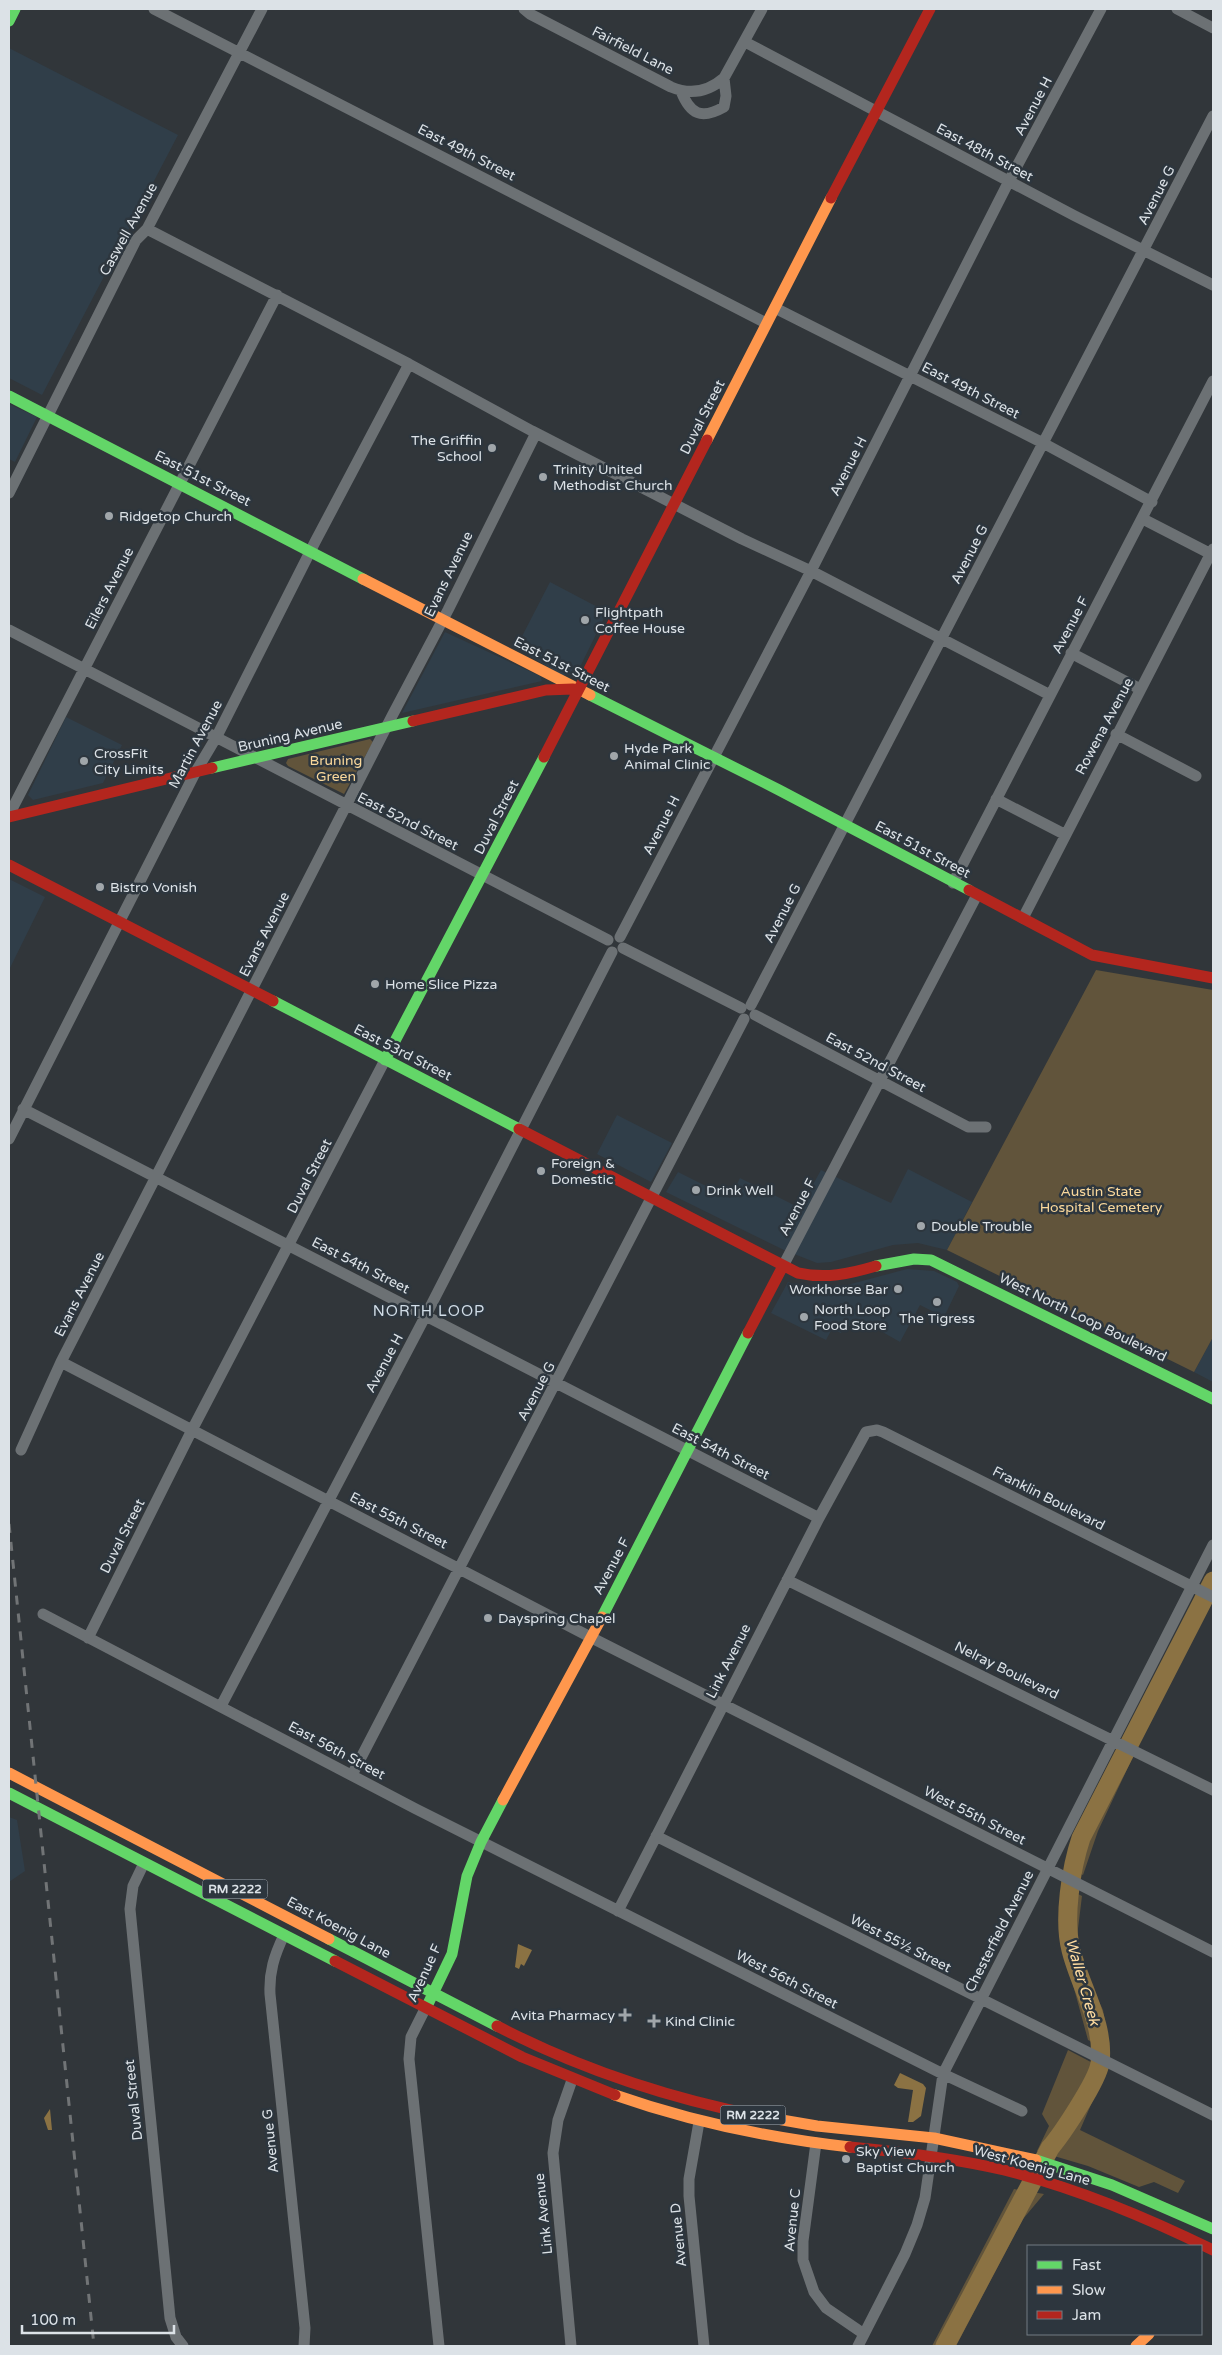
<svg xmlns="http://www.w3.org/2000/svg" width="1222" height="2355" viewBox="0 0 1222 2355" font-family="'Varela Round',sans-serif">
<rect width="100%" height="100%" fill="#31363a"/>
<path fill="#303e49" d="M 9,48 L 178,135 L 42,395 L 9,378 Z
M 9,404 L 37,417 L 15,462 L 9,459 Z
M 550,582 L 607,612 L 578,671 L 569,675 L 562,675 L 516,648 Z
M 445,632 L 540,676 L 542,681 L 402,713 Z
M 66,717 L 122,745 L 103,783 L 33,800 L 28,795 Z
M 9,879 L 45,897 L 9,970 Z
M 617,1115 L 672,1143 L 651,1182 L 597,1154 Z
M 908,1169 L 972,1202 L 947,1250 L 918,1243 L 893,1245 L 831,1262 L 817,1263 L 784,1250 L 666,1192 L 678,1172 L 730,1198 L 740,1178 L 800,1208 L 821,1170 L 891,1203 Z
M 907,1269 L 934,1271 L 957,1282 L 959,1286 L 944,1317 L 920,1305 L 900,1342 L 872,1326 L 845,1326 L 841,1333 L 832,1329 L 826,1340 L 771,1313 L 788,1282 L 810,1289 L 832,1289 Z
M 1213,1337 L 1213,1382 L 1194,1372 Z
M 9,1817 L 17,1820 L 25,1871 L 9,1882 Z"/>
<path fill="#61543b" d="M 370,739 L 373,742 L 344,794 L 288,766 L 286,763 L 288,759 Z
M 1096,970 L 1213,990 L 1213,1337 L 1194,1372 L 947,1250 Z
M 1117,1753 L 1131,1761 L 1098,1831 L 1083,1875 L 1067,1867 L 1068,1850 Z
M 1066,1888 L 1082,1896 L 1077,1937 L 1080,1963 L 1103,2010 L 1110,2050 L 1088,2040 L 1060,1937 Z
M 1068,2050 L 1106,2070 L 1080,2130 L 1185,2181 L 1178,2193 L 1154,2182 L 1139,2187 L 1088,2166 L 1037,2151 L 1049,2126 L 1042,2114 Z
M 1014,2189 L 1044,2194 L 1023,2219 L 956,2346 L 932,2346 Z"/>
<path fill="#8b7243" d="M 518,1944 L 532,1950 L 524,1966 L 521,1964 L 519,1969 L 515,1967 Z
M 900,2073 L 923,2084 L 926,2088 L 921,2116 L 913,2122 L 908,2122 L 913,2090 L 898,2088 L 894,2085 Z
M 50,2109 L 52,2130 L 48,2130 L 44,2118 Z"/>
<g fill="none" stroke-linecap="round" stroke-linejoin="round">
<path stroke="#8b7243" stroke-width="19" d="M 945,2346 L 1050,2148 C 1062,2134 1098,2080 1100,2063 C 1105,2024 1080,1987 1071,1950 C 1063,1919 1071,1868 1081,1838 L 1213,1581"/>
<path stroke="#6c7174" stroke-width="11" d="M 154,9 L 766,323
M 524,9 L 530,14 L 671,87 C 690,95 708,92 724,78 L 762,9
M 1177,9 L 1213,28
M 745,42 L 1075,216 L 1213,285
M 681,91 C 690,114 701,120 724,107 L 726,96 L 724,78
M 147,229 L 409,364 L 532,431 L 742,539 L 811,571 L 1050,695
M 775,308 L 1043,443 L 1152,502
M 9,493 L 136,240 L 147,229 L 262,9
M 1143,519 L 1211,554
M 9,630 L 608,940
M 1071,653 L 1140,689
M 1116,734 L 1196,776
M 996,799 L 1064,834
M 9,815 L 277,295
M 953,883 L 1213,381
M 1023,918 L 1213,549
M 620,937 L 811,571 L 1009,181 L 1101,9
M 623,948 L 741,1008
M 751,1005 L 1213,116
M 755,1015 L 968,1127 L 986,1127
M 23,1109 L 819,1518
M 9,1139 L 195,773 L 217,736 L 315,542 L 409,364
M 783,1266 L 977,895
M 61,1362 L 598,1641 L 1213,1952
M 21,1450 L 61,1362 L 392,716 L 448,610 L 536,433
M 787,1580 L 1213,1790
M 43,1614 L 416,1809 L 943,2074 L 1022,2111
M 88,1638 L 192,1430 L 385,1060
M 221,1706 L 426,1315 L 612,952
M 352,1775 L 744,1019
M 656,1836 L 1213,2115
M 144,1863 L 133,1886 L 130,1909 L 170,2318 L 176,2337 L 183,2346
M 618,1911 L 819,1518 L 866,1432 L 877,1430 L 883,1432 L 1213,1597
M 284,1935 C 274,1956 269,1972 270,1994 L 305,2328 L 304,2346
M 425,2009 L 411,2037 L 409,2059 L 439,2346
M 699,2122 L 689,2179 L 689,2196 L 704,2346
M 816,2143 L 803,2241 L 803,2260 L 814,2292 L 826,2308 L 864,2334
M 571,2346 L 553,2153 L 558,2120 L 572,2080
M 858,2346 L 905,2254 L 917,2225 L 925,2198 L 943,2074 L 1213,1545"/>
<path stroke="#63d668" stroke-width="11" d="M 9,21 L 15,9
M 9,396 L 363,579
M 590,695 L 779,790 L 969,890
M 212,768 L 413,721
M 273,1001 L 519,1129
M 385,1060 L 544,757
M 876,1266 L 914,1259 L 931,1260 L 1213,1399
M 602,1617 L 748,1333
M 9,1793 L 335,1961
M 329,1939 L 497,2026
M 428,2004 L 452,1954 L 467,1876 L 481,1842 L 503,1800
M 1036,2160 L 1112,2185 L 1213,2229"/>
<path stroke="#ff974d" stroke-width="11" d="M 707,440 L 831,198
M 363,579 L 590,695
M 9,1773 L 329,1939
M 503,1800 L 602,1617
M 615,2095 C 692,2122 769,2138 850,2147
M 759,2116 L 817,2126 L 934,2138 L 1036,2160
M 1136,2346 L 1149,2334"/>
<path stroke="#b3261e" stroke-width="11" d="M 831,198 L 930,9
M 413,721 L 546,690 L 573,689
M 544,757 L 707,440
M 9,817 L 212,768
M 9,865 L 273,1001
M 969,890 L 1092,955 L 1213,978
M 519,1129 L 798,1273 C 826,1279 849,1274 876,1266
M 748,1333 L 783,1266
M 335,1961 L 522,2057 L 615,2095
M 497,2026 C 580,2069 668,2098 759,2116
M 850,2147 C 902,2152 953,2158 1004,2170 C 1077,2188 1146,2217 1213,2250"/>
<path stroke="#717476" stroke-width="3" stroke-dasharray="9 9" stroke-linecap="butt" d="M 9,1524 L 94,2346"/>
</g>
<g fill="#a0a6aa" stroke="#2d363e" stroke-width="2">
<circle cx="492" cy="448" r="5"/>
<circle cx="543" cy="477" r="5"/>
<circle cx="109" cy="516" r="5"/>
<circle cx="585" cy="620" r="5"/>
<circle cx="614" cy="756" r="5"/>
<circle cx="84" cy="761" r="5"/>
<circle cx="100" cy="887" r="5"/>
<circle cx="375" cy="984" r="5"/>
<circle cx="541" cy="1171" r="5"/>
<circle cx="696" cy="1190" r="5"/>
<circle cx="921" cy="1226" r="5"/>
<circle cx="898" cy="1289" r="5"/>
<circle cx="937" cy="1302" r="5"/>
<circle cx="804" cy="1317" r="5"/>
<circle cx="488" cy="1618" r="5"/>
<path d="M622.5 2007.5h5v5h5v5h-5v5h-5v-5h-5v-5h5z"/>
<path d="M651.5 2013.5h5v5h5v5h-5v5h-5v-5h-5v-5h5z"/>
<circle cx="846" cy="2159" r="5"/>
</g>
<g text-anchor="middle" stroke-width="5" stroke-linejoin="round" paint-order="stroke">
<g fill="#2d363e" stroke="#a8aeb4" stroke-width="1">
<rect x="202.5" y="1879.5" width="65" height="19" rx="4"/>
<rect x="720.5" y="2105.5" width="65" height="19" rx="4"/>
</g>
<g font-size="12" font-weight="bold" fill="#dce2e7">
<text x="235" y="1893">RM 2222</text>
<text x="753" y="2119">RM 2222</text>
</g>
<g font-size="14" fill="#dce2e7" stroke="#2d363e">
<text transform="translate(633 50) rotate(27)" y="5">Fairfield Lane</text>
<text transform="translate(1033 106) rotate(-62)" y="5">Avenue H</text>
<text transform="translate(467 152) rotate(27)" y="5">East 49th Street</text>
<text transform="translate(985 152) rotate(28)" y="5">East 48th Street</text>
<text transform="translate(1156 195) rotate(-63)" y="5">Avenue G</text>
<text transform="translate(128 229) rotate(-61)" y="5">Caswell Avenue</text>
<text transform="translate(971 390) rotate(27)" y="5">East 49th Street</text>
<text transform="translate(702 417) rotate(-63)" y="5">Duval Street</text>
<text transform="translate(848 466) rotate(-63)" y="5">Avenue H</text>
<text transform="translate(203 478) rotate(27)" y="5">East 51st Street</text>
<text transform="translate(969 554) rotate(-63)" y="5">Avenue G</text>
<text transform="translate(448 574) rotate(-64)" y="5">Evans Avenue</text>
<text transform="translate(109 588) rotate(-63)" y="5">Eilers Avenue</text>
<text transform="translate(1070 625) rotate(-62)" y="5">Avenue F</text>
<text transform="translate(562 664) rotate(27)" y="5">East 51st Street</text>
<text transform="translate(1104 726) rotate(-62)" y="5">Rowena Avenue</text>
<text transform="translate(290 735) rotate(-13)" y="5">Bruning Avenue</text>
<text transform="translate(195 744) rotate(-62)" y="5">Martin Avenue</text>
<text transform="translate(496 817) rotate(-63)" y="5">Duval Street</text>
<text transform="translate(408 821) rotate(27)" y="5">East 52nd Street</text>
<text transform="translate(661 825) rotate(-63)" y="5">Avenue H</text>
<text transform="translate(923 849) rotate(28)" y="5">East 51st Street</text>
<text transform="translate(782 913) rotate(-63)" y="5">Avenue G</text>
<text transform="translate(264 934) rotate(-63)" y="5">Evans Avenue</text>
<text transform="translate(403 1052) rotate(27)" y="5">East 53rd Street</text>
<text transform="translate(876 1062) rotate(28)" y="5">East 52nd Street</text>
<text transform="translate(309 1176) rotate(-63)" y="5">Duval Street</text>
<text transform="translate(797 1207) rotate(-62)" y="5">Avenue F</text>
<text transform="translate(361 1265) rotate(27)" y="5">East 54th Street</text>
<text transform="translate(79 1294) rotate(-63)" y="5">Evans Avenue</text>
<text transform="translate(1083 1317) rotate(26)" y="5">West North Loop Boulevard</text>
<text transform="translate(384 1363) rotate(-62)" y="5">Avenue H</text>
<text transform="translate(536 1391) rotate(-62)" y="5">Avenue G</text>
<text transform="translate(721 1451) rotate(27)" y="5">East 54th Street</text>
<text transform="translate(1049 1498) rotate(27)" y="5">Franklin Boulevard</text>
<text transform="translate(399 1520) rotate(27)" y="5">East 55th Street</text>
<text transform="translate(122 1536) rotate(-63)" y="5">Duval Street</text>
<text transform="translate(611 1566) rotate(-62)" y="5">Avenue F</text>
<text transform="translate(728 1661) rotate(-63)" y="5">Link Avenue</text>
<text transform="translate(1007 1670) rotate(26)" y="5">Nelray Boulevard</text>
<text transform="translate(337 1750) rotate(28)" y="5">East 56th Street</text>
<text transform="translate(975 1815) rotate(27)" y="5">West 55th Street</text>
<text transform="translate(339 1927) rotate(28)" y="5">East Koenig Lane</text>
<text transform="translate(999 1931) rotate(-63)" y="5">Chesterfield Avenue</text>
<text transform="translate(901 1943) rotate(27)" y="5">West 55½ Street</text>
<text transform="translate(424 1973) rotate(-65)" y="5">Avenue F</text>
<text transform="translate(787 1979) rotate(27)" y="5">West 56th Street</text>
<text transform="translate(133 2100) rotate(-96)" y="5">Duval Street</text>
<text transform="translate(270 2141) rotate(-96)" y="5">Avenue G</text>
<text transform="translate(1032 2165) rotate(15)" y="5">West Koenig Lane</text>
<text transform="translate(543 2214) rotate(-96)" y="5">Link Avenue</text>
<text transform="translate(792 2220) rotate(-84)" y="5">Avenue C</text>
<text transform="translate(678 2235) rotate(-96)" y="5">Avenue D</text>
</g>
<g font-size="14" fill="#dce2e7" stroke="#2d363e" text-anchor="start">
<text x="482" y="445" text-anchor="end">The Griffin<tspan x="482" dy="16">School</tspan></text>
<text x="553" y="474">Trinity United<tspan x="553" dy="16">Methodist Church</tspan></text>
<text x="119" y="521">Ridgetop Church</text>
<text x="595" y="617">Flightpath<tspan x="595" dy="16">Coffee House</tspan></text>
<text x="624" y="753">Hyde Park<tspan x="624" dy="16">Animal Clinic</tspan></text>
<text x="94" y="758">CrossFit<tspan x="94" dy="16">City Limits</tspan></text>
<text x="110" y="892">Bistro Vonish</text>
<text x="385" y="989">Home Slice Pizza</text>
<text x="551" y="1168">Foreign &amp;<tspan x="551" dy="16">Domestic</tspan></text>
<text x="706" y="1195">Drink Well</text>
<text x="931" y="1231">Double Trouble</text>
<text x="888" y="1294" text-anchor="end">Workhorse Bar</text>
<text x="814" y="1314">North Loop<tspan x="814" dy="16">Food Store</tspan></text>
<text x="937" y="1323" text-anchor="middle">The Tigress</text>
<text x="498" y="1623">Dayspring Chapel</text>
<text x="615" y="2020" text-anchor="end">Avita Pharmacy</text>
<text x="665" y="2026">Kind Clinic</text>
<text x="856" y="2156">Sky View<tspan x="856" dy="16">Baptist Church</tspan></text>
</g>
<g font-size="14" fill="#fad89b" stroke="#2d363e">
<text x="336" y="765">Bruning<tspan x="336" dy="16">Green</tspan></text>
<text x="1101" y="1196">Austin State<tspan x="1101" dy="16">Hospital Cemetery</tspan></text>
</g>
<g font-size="15" letter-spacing="1" fill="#d1dde7" stroke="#2d363e">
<text x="429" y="1316">NORTH LOOP</text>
</g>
<g font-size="15" font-style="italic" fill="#ffdca0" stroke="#2d363e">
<text transform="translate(1083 1982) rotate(74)" y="5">Waller Creek</text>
</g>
</g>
<rect width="1222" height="2355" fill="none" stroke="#dce2e7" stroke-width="20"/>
<rect x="1027" y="2245" width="175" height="90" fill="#2d363e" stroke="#737b82"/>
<rect x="1037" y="2261" width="25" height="8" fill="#63d668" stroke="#737b82"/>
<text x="1072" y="2270" font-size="15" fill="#dce2e7">Fast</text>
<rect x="1037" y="2286" width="25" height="8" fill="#ff974d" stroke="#737b82"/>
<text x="1072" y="2295" font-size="15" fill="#dce2e7">Slow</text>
<rect x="1037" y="2311" width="25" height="8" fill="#b3261e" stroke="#737b82"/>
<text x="1072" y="2320" font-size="15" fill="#dce2e7">Jam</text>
<path d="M22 2325v8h152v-8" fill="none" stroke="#dce2e7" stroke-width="2.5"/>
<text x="30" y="2325" font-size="15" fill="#dce2e7" stroke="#2d363e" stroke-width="4" paint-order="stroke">100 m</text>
</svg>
